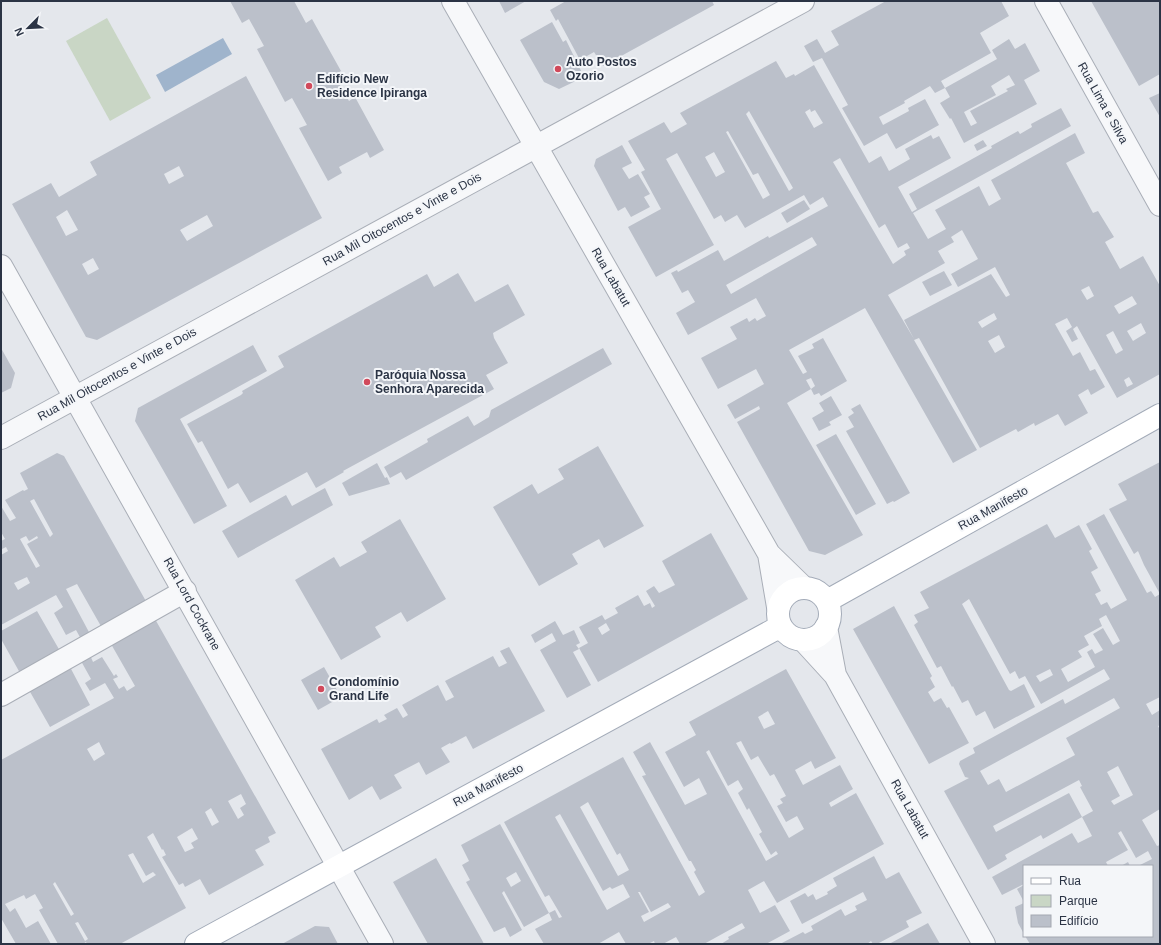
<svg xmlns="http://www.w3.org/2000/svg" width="1161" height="945" viewBox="0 0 1161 945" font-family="Arial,sans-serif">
<rect width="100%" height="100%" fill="#e4e7ec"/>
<path fill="#c9d6c5" d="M 107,18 L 151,98 L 110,121 L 66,41 Z"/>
<path fill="#9fb4cc" d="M 223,38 L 232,54 L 165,92 L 156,75 Z"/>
<path fill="#bbc0ca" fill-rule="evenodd" d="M 230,1 L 294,1 L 306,23 L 312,19 L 341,71 L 334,75 L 349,101 L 355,97 L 384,150 L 370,158 L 367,152 L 339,167 L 342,173 L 328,181 L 299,128 L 307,125 L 292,98 L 285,102 L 257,49 L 264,46 L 249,19 L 242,23 Z
M 499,1 L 526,1 L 505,13 Z
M 566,1 L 712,1 L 714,5 L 603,66 L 594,52 L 580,60 L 558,19 L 556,21 L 550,10 Z
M 886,1 L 1001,1 L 1009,16 L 980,33 L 991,53 L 941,81 L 945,88 L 935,93 L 930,86 L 904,101 L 905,103 L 879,117 L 883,125 L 909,111 L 908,108 L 925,99 L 939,125 L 896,149 L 887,133 L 864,146 L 842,108 L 848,105 L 822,58 L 813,62 L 804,46 L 817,39 L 825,53 L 839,45 L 831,31 Z
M 1091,1 L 1160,1 L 1160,74 L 1139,86 Z
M 552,22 L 563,42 L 566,40 L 584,77 L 559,89 L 544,82 L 520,40 Z
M 1009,39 L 1015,49 L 1025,43 L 1040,71 L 1024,80 L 1037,104 L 964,143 L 951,118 L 950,119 L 940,103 L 950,97 L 945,88 L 997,59 L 992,50 ZM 1009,75 L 1015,85 L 1006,89 L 1008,91 L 970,111 L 977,123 L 971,126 L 964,112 L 996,95 L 991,86 Z
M 776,61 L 786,78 L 794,74 L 795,76 L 814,65 L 869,163 L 881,156 L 889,171 L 910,159 L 905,149 L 931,135 L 933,139 L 939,136 L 951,158 L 898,187 L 912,212 L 917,209 L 909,194 L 992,148 L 991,146 L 1018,131 L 1020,134 L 1032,127 L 1031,124 L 1061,108 L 1071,126 L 913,213 L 928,239 L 946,229 L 935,210 L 979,186 L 989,206 L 1001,199 L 991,180 L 1075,133 L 1085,153 L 1066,163 L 1093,213 L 1098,211 L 1114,237 L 1105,242 L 1120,269 L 1143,256 L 1160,286 L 1160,374 L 1117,398 L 1077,326 L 1073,329 L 1078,339 L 1072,342 L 1066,331 L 1072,327 L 1067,318 L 1055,324 L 1073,356 L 1080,352 L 1090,371 L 1095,369 L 1105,387 L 1091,395 L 1088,389 L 1078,395 L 1088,413 L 1065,426 L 1058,414 L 1035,426 L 1034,423 L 1018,432 L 1016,429 L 980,448 L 919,338 L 914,340 L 977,450 L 953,463 L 865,308 L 789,350 L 803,374 L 807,372 L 798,356 L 814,348 L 812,344 L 823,338 L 847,381 L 821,396 L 819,393 L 814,395 L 811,389 L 815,386 L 811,378 L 806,380 L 811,389 L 787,403 L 863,535 L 825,555 L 809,551 L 737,422 L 760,409 L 759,406 L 735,419 L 727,405 L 764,384 L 756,369 L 718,389 L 701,358 L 737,339 L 730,327 L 747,318 L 749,322 L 755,318 L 757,321 L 766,316 L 756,298 L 688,335 L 676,313 L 695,302 L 688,290 L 682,293 L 671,273 L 677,270 L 678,272 L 718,250 L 724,261 L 768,236 L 769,238 L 828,206 L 823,197 L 810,205 L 804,195 L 745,228 L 737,215 L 725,222 L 721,215 L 714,219 L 677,153 L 666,159 L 714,245 L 656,277 L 628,227 L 661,209 L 641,172 L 645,170 L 628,141 L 664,122 L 671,133 L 687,124 L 680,113 ZM 810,109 L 811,112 L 815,110 L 823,123 L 814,128 L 805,112 ZM 749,111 L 793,188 L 789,191 L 746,114 ZM 728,131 L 753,175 L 758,173 L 770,195 L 763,199 L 726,132 ZM 714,152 L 725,172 L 716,177 L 705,157 ZM 840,158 L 879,228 L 885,224 L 898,248 L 907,243 L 910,248 L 904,251 L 906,255 L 893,264 L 833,162 ZM 962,230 L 978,259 L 951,274 L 958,287 L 995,267 L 1010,295 L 1006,297 L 991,274 L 904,320 L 914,339 L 888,295 L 945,263 L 938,251 L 954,242 L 951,237 ZM 812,237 L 817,245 L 731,294 L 726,285 ZM 1089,286 L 1094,296 L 1087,300 L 1081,290 ZM 1132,296 L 1137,304 L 1119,314 L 1114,306 ZM 994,313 L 997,319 L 982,328 L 978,322 ZM 1141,323 L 1146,333 L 1133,341 L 1127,331 ZM 1113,331 L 1123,350 L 1116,354 L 1106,335 ZM 999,335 L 1005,347 L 995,353 L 988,341 ZM 1129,377 L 1133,384 L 1127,387 L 1124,380 Z
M 246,76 L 322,218 L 97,340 L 86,337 L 12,204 L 51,183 L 59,197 L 97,175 L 90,162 ZM 179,166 L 184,176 L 169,184 L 164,174 ZM 67,210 L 78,230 L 66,236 L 56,217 ZM 207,215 L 213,226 L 187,241 L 180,230 ZM 93,258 L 99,269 L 88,275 L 82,264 Z
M 1160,93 L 1160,117 L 1149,98 Z
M 983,140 L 987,146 L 977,151 L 974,145 Z
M 622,145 L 632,163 L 622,168 L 629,179 L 638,174 L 650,194 L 644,197 L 650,207 L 631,217 L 625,207 L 618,211 L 594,166 L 596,159 Z
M 804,200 L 810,209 L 787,223 L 781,213 Z
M 944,271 L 952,285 L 930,296 L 922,282 Z
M 458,273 L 475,302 L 508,284 L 525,315 L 493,333 L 494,338 L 508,363 L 486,375 L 494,389 L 343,471 L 344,472 L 316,488 L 307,472 L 250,503 L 238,483 L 228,489 L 202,441 L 198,443 L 187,424 L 241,395 L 243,393 L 242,391 L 284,367 L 278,356 L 427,274 L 434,287 Z
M 253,345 L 267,371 L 180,419 L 227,506 L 194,524 L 135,421 L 138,408 Z
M 1,348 L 15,373 L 11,388 L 1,393 Z
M 603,348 L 612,364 L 406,480 L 401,472 L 390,478 L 384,467 L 428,442 L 427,439 L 468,416 L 474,426 L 489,417 L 491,410 Z
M 831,396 L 842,415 L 829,422 L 831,425 L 819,431 L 812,418 L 824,411 L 819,403 Z
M 860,404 L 910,493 L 894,502 L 893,501 L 887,504 L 846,431 L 854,427 L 848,417 L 854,413 L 851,409 Z
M 836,434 L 876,504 L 856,515 L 816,445 Z
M 598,446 L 644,526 L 604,548 L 599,539 L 572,554 L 578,564 L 539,586 L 493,507 L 532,484 L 538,494 L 564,479 L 558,469 Z
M 57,453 L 64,456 L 147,603 L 102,628 L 77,584 L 66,589 L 90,634 L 81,639 L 76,630 L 66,635 L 54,613 L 63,607 L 56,595 L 1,625 L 1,555 L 8,551 L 6,547 L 2,549 L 1,546 L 1,541 L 5,539 L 1,532 L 1,506 L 10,521 L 16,518 L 5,500 L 23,490 L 24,491 L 28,489 L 20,473 ZM 34,499 L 53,534 L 50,537 L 30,501 ZM 26,536 L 29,541 L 37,536 L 38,538 L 27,544 L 40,566 L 36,568 L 20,539 ZM 27,577 L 30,583 L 18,590 L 14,583 Z
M 1160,462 L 1160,697 L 1146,704 L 1152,715 L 1160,710 L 1160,725 L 1158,726 L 1160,730 L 1160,809 L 1142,820 L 1157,846 L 1160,845 L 1160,944 L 1030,944 L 1025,936 L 1152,936 L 1152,866 L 1138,866 L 1152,859 L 1148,851 L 1136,858 L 1121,831 L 1118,833 L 1128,850 L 1106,862 L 1108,866 L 1024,866 L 1024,884 L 1002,895 L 992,877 L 1072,833 L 1078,843 L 1092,836 L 1082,817 L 1093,811 L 1080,787 L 1082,786 L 1079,780 L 993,826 L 996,832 L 1069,793 L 1082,817 L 1043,839 L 1041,835 L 1005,855 L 1007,859 L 988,870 L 944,791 L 969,778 L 965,777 L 959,764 L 960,761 L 975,753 L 973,748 L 1063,699 L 1065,704 L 1110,679 L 1104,669 L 1041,704 L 1025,676 L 1019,679 L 1015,671 L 1010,674 L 969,599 L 962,604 L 1009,690 L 1011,691 L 1024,684 L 1035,707 L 994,729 L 985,711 L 976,716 L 968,700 L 962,703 L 953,686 L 952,687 L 941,666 L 937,668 L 914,625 L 918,622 L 914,615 L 929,608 L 920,592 L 1047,524 L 1055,538 L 1079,525 L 1092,549 L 1089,551 L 1098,568 L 1091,572 L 1101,591 L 1095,594 L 1101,605 L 1107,602 L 1111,609 L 1127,600 L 1086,524 L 1104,514 L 1147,593 L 1151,591 L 1155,597 L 1160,594 L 1144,565 L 1138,551 L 1134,554 L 1109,509 L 1127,500 L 1118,484 ZM 1106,615 L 1120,641 L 1113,645 L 1103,628 L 1093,634 L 1103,650 L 1095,654 L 1092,649 L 1087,652 L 1095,667 L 1068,682 L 1061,669 L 1082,657 L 1078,651 L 1089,645 L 1084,636 L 1102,626 L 1099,619 ZM 1050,669 L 1053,675 L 1040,682 L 1036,676 ZM 1114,698 L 1120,708 L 1066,738 L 1075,755 L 1006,792 L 999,779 L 988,785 L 980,771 ZM 1118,766 L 1133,795 L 1114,805 L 1111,801 L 1120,796 L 1107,772 Z
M 377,463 L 385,478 L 387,477 L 390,484 L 349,496 L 342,483 Z
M 325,488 L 333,505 L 238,558 L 222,531 L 286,495 L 292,506 Z
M 400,519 L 446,599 L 407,622 L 401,612 L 375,627 L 381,637 L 341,660 L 295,580 L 334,557 L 340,567 L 367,552 L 361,542 Z
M 711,533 L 748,599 L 598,682 L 579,648 L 588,643 L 579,627 L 602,615 L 605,620 L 618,613 L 615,608 L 638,595 L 644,606 L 650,603 L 652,608 L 655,606 L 646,591 L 654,586 L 659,593 L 675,585 L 662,561 ZM 606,623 L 610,630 L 602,635 L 598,628 Z
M 894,606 L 932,676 L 930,678 L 935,687 L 928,692 L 934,702 L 941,698 L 947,708 L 949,707 L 969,743 L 929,764 L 853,629 Z
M 37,611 L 60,651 L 20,673 L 1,639 L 1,631 Z
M 155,619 L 276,833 L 268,837 L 270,842 L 255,850 L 264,865 L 209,895 L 200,879 L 185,887 L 183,883 L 179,885 L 162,857 L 166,855 L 163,849 L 162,850 L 153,833 L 147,837 L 186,908 L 120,944 L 87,944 L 86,942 L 83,944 L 67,944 L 66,943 L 58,944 L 39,910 L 43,908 L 35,894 L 26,899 L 24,895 L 5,904 L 10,912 L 15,908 L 26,928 L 38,921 L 51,944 L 16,944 L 1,918 L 1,760 L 114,698 L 105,683 L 90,691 L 85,683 L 91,679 L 81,661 L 90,655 L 93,662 L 102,657 L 114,676 L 116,674 L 118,677 L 113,679 L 119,689 L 124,686 L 127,691 L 135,686 L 111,644 ZM 99,742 L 105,754 L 94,761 L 87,749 ZM 241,794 L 246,804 L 240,808 L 244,815 L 238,819 L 228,801 ZM 211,808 L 219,822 L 212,826 L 205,812 ZM 192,828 L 198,839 L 191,843 L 194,848 L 185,852 L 177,837 ZM 133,853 L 146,876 L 153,872 L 156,875 L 143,883 L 128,855 ZM 55,882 L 74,914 L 71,916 L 53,884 ZM 78,922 L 88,939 L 85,941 L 75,923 Z
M 555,621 L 563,635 L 574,630 L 580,643 L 576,645 L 579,649 L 573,652 L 591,685 L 567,698 L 540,650 L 556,641 L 552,633 L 535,643 L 531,635 Z
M 509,647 L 545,711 L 473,749 L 466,736 L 451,744 L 450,743 L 441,748 L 450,762 L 426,775 L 419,762 L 394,775 L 402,788 L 380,800 L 372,786 L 349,800 L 321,749 L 377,719 L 379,723 L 387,719 L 384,715 L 397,708 L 403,718 L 408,715 L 402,705 L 438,685 L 446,701 L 454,697 L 445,681 L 493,656 L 499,667 L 507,663 L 500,651 Z
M 70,667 L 90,705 L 50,727 L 29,690 Z
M 324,667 L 341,697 L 318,710 L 301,680 Z
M 786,669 L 836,758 L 815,769 L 811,761 L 795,770 L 803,785 L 840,765 L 853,789 L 829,803 L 831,807 L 856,793 L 884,844 L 777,903 L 764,881 L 748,890 L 760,913 L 775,905 L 790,931 L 766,944 L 721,944 L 729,939 L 728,937 L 745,928 L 742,923 L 704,944 L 680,944 L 676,937 L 663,944 L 655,944 L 654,941 L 648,944 L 626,944 L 619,932 L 598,944 L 544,944 L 535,929 L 552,920 L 549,913 L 524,927 L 504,891 L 502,893 L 522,930 L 510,937 L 505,927 L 494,932 L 466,882 L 470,880 L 462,865 L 469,861 L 461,845 L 500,824 L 549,913 L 555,910 L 559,918 L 562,917 L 549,895 L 545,897 L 504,822 L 623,757 L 699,896 L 705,892 L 694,872 L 696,870 L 691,861 L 689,861 L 642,776 L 646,775 L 633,752 L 650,742 L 685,805 L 707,794 L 699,778 L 684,787 L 665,752 L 696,735 L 689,722 ZM 768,711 L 775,724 L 764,729 L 758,717 ZM 741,741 L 751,760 L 758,756 L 770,776 L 774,774 L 786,796 L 780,799 L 783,803 L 777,806 L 786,822 L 797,816 L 804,829 L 789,838 L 736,743 ZM 709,750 L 728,786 L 738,780 L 743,789 L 738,793 L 747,810 L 749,808 L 762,832 L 759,834 L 771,855 L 776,851 L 778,854 L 766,861 L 706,752 ZM 588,802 L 617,855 L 620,853 L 629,870 L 618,876 L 580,807 ZM 560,814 L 603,891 L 610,887 L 612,889 L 623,884 L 630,897 L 607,910 L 555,817 ZM 516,872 L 521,881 L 511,887 L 506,878 ZM 638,892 L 640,892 L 651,912 L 668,903 L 671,907 L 644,922 L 641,916 L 649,912 Z
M 874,856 L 886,879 L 899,872 L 922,913 L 906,921 L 909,927 L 877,944 L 873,944 L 871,941 L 867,944 L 780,944 L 803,932 L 805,934 L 813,930 L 811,926 L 841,909 L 845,916 L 857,910 L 855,906 L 867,900 L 863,892 L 802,924 L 790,901 L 805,893 L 808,897 L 813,894 L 816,900 L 828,894 L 827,892 L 837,886 L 833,878 Z
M 436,858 L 482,940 L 484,944 L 428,944 L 393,882 Z
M 1128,862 L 1130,866 L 1121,866 Z
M 1024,885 L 1024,902 L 1017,889 Z
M 1024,903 L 1024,934 L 1018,923 L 1015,907 Z
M 928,923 L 940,944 L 889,944 Z
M 315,926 L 329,927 L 338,944 L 282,944 Z"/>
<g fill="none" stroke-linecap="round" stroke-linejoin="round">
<g stroke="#a9aeb7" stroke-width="24">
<path id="minor" d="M 453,1 L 769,554 L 804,588
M 1046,1 L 1160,205
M 1,266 L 382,944
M 1,438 L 803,1
M 769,554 L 778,607
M 826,627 L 835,675
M 803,640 L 835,675 L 984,944
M 1,695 L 185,591"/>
</g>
<g stroke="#a3abb8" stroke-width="24">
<path id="major" d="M778 614a26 26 0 1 1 52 0a26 26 0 1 1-52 0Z
M 827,601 L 1160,415
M 196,944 L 781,626"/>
</g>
<use href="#minor" stroke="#f7f8fa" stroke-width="22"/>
<use href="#major" stroke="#fff" stroke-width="22"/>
</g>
<g fill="#d1495b" stroke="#f4f6f9" stroke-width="1.5">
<circle cx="558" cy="69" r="4"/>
<circle cx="309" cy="86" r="4"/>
<circle cx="367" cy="382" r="4"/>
<circle cx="321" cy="689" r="4"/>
</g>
<g text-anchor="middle" stroke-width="4" stroke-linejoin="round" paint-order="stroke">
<g font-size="12" font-weight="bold" fill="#2b3445" stroke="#f4f6f9" text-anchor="start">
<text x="566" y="66">Auto Postos<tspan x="566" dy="14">Ozorio</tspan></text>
<text x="317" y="83">Edifício New<tspan x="317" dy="14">Residence Ipiranga</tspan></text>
<text x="375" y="379">Paróquia Nossa<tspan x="375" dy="14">Senhora Aparecida</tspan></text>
<text x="329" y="686">Condomínio<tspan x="329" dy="14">Grand Life</tspan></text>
</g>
<g font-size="12" fill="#2b3445" stroke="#f4f6f9">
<text transform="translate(1103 103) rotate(61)" y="4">Rua Lima e Silva</text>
<text transform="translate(402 219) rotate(-29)" y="4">Rua Mil Oitocentos e Vinte e Dois</text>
<text transform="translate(611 277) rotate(60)" y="4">Rua Labatut</text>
<text transform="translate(117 374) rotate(-29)" y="4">Rua Mil Oitocentos e Vinte e Dois</text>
<text transform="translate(993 508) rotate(-29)" y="4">Rua Manifesto</text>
<text transform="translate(192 604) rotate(61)" y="4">Rua Lord Cockrane</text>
<text transform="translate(488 785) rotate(-28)" y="4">Rua Manifesto</text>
<text transform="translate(910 809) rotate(61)" y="4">Rua Labatut</text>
</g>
</g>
<rect width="1161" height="945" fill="none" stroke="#2b3445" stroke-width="4"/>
<rect x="1023" y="865" width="130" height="72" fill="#f4f6f9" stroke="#a4a8b1"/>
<rect x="1031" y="878" width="20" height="6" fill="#ffffff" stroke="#a4a8b1"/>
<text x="1059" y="885" font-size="12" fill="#2b3445">Rua</text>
<rect x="1031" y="895" width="20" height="12" fill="#c9d6c5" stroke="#a4a8b1"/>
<text x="1059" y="905" font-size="12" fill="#2b3445">Parque</text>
<rect x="1031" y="915" width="20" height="12" fill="#bbc0ca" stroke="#a4a8b1"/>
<text x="1059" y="925" font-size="12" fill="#2b3445">Edifício</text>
<g transform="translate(28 28) rotate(246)" stroke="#f4f6f9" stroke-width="3" paint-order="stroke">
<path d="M0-3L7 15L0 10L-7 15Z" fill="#2b3445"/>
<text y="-6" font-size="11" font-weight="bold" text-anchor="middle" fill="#2b3445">N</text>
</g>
</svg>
